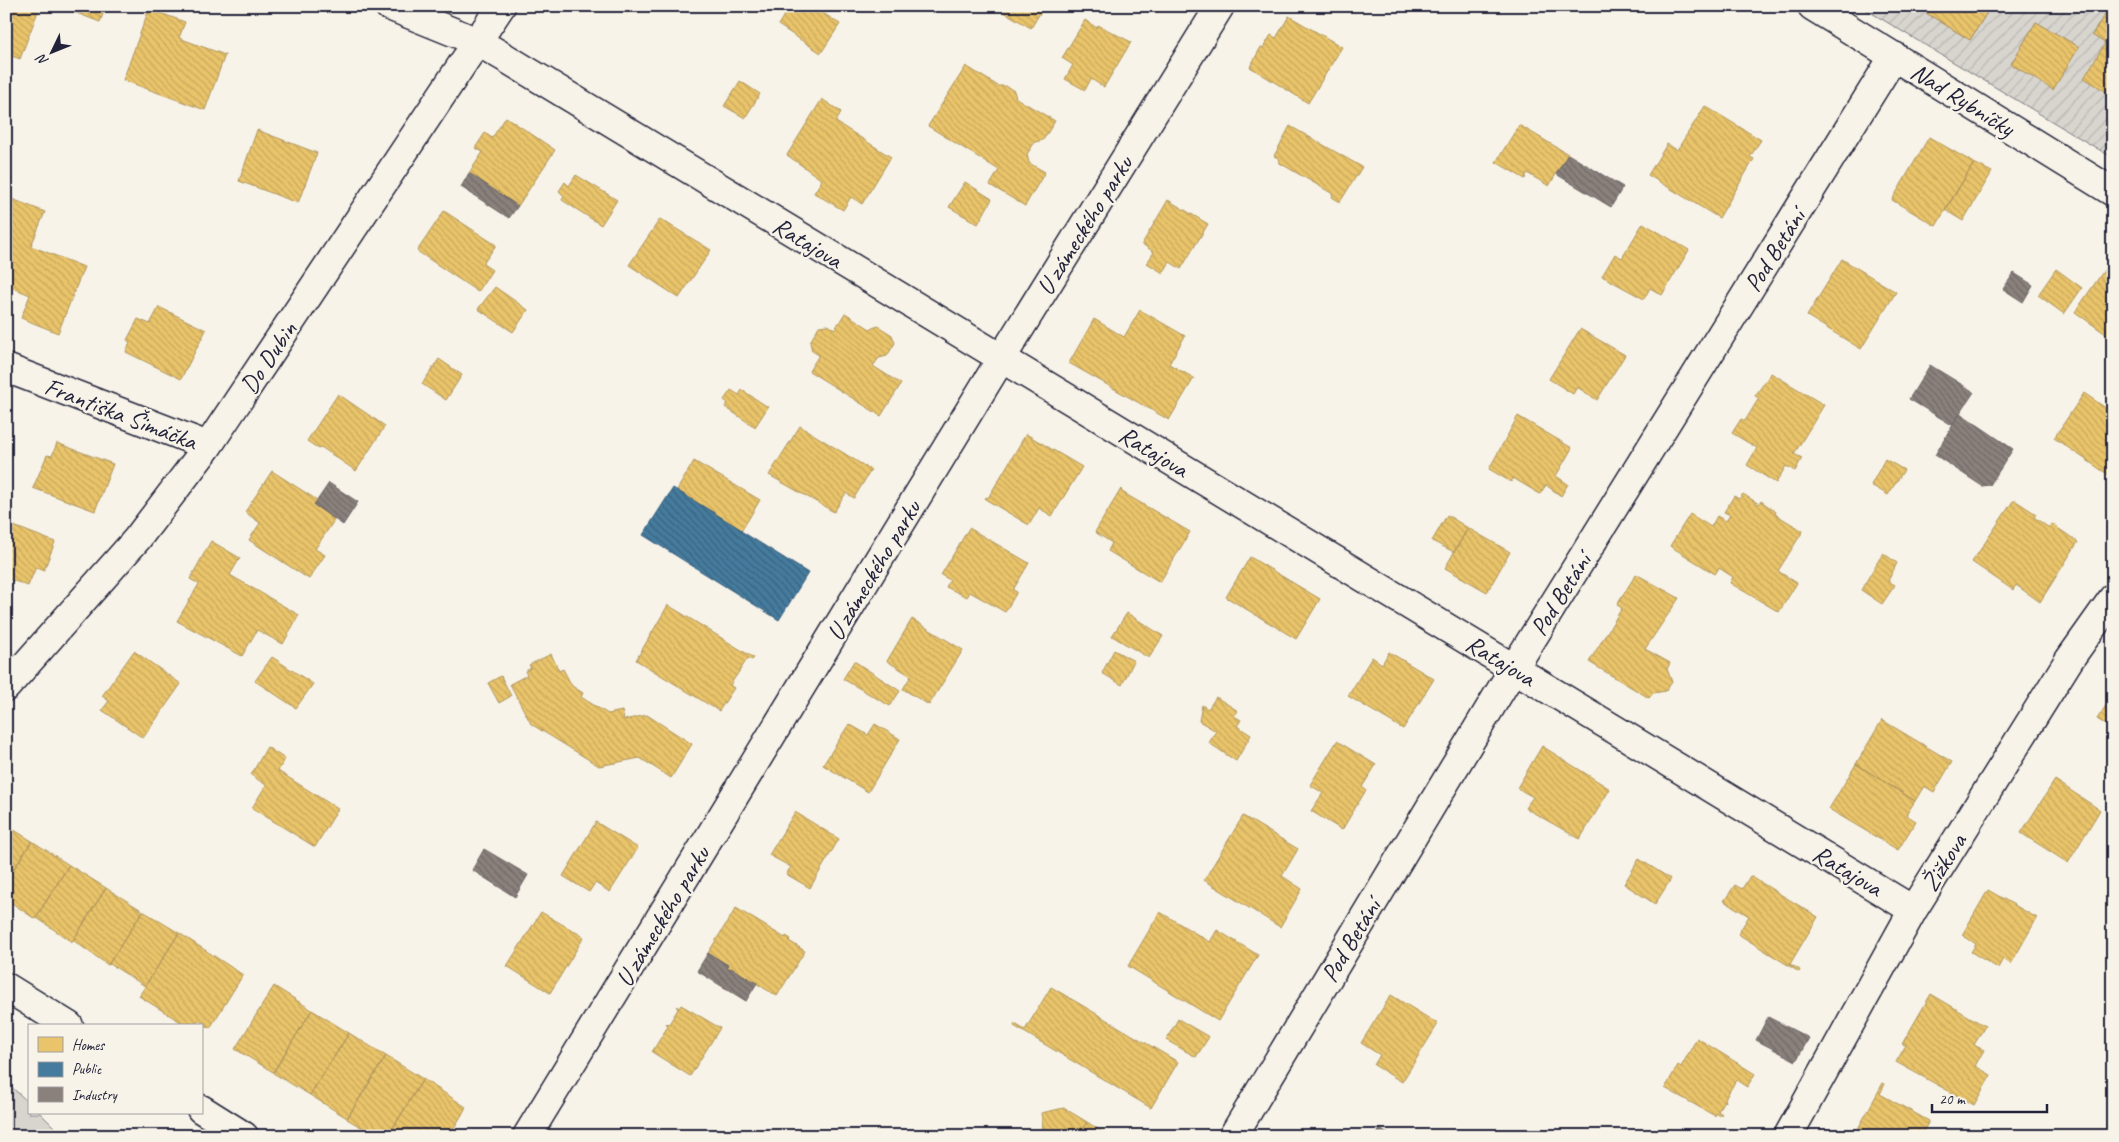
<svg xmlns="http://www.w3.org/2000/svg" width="2119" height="1142" viewBox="0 0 2119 1142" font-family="Caveat,sans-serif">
<defs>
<pattern id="garden-furrows" width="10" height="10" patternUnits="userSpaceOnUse" patternTransform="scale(1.25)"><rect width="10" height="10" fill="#d8d5cf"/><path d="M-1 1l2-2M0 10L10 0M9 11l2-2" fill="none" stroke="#b9b7b3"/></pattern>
<pattern id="homes-back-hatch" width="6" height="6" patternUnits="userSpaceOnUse" patternTransform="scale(1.25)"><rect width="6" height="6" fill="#e9c46a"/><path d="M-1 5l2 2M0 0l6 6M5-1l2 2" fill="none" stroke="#c8a85d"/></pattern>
<pattern id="public-back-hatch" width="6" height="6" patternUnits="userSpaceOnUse" patternTransform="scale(1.25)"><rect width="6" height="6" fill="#457b9d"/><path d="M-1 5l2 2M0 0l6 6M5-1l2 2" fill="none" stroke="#396481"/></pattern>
<pattern id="industry-back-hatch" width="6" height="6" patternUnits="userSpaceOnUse" patternTransform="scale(1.25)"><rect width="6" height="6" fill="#8a817c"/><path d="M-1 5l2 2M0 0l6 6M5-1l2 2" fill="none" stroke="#706967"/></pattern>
</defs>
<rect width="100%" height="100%" fill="#f7f3e8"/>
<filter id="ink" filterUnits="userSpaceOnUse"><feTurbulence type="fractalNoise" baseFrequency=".02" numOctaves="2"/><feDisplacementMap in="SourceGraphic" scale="10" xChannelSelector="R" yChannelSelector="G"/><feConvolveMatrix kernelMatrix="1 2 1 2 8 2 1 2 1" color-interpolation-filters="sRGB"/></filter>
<g filter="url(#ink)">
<path fill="#d8d5cf" stroke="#7d7c85" d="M 6,1082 L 29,1103 L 29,1113 L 40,1113 L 63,1136 L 6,1136 Z"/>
<path fill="url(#garden-furrows)" stroke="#7d7c85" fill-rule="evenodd" d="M 1860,6 L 1915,6 L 1970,40 L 1991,6 L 2113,6 L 2113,12 L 2108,9 L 2092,35 L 2105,43 L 2110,94 L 2113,90 L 2113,158 ZM 2036,22 L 2079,47 L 2053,89 L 2011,64 Z"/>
<path fill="url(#homes-back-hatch)" stroke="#ad935c" d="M 6,6 L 40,6 L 20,59 L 6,54 Z
M 58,6 L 106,6 L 100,22 Z
M 784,6 L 812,6 L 840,24 L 821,53 L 778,25 L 788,9 Z
M 1007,6 L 1040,6 L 1043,8 L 1031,28 L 1004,12 Z
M 1915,6 L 1991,6 L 1970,40 Z
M 149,9 L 185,22 L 179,38 L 225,55 L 205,110 L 123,80 Z
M 2108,9 L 2113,12 L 2113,90 L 2110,94 L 2084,78 L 2105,43 L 2092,35 Z
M 1289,16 L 1342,47 L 1308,103 L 1250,67 L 1261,47 L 1263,48 L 1271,35 L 1276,38 Z
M 1085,20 L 1097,28 L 1098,25 L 1131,42 L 1104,87 L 1091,79 L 1085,90 L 1065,79 L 1073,65 L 1062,58 Z
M 2036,22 L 2079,47 L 2053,90 L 2011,64 Z
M 966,66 L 998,86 L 1006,86 L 1014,91 L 1016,98 L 1055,121 L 1043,140 L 1035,142 L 1027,154 L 1029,163 L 1045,172 L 1025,206 L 990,185 L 999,170 L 928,126 Z
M 740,81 L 760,94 L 745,118 L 724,106 Z
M 822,99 L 841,112 L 836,122 L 891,157 L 862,204 L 851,197 L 843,210 L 814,193 L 822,180 L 787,155 Z
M 1705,106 L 1761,140 L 1750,157 L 1754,159 L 1719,218 L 1648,175 L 1667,144 L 1677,150 Z
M 506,117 L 555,150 L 518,206 L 469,173 L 483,152 L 475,148 L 485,133 L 492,138 Z
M 1519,125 L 1568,154 L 1549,186 L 1527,173 L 1525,179 L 1496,162 Z
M 1290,126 L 1362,167 L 1340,202 L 1332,197 L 1333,194 L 1278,162 L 1280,159 L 1274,156 Z
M 257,130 L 317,153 L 298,203 L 239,181 Z
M 1929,137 L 1974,163 L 1936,226 L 1892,200 Z
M 1974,163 L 1992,172 L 1963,221 L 1945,210 Z
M 576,175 L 617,200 L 601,225 L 562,200 L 564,196 L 559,191 L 565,182 L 569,186 Z
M 965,182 L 992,199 L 978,224 L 949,207 Z
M 7,197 L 45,212 L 31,246 L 84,267 L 58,333 L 21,318 L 30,295 L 6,285 Z
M 1168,200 L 1208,224 L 1181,269 L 1170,262 L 1163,273 L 1147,263 L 1154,252 L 1142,244 Z
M 444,211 L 496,245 L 483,264 L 492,270 L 478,292 L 417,251 Z
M 660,219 L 711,250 L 679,298 L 629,265 Z
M 1643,223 L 1689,250 L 1662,295 L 1650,288 L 1644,299 L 1602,276 L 1615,254 L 1622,258 Z
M 1842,259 L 1896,292 L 1861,349 L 1807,316 Z
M 2113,265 L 2113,333 L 2110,337 L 2075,312 L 2107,266 L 2110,268 Z
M 2056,269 L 2082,288 L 2064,314 L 2038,295 Z
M 495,287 L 528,310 L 513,332 L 478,309 Z
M 159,307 L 206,330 L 181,379 L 126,352 L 130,342 L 127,340 L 138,319 L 150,324 Z
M 1140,310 L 1185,336 L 1169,364 L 1194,378 L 1169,420 L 1069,363 L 1094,319 L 1124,337 Z
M 845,313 L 870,329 L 878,326 L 892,335 L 895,343 L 887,356 L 879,358 L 873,366 L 901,384 L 881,416 L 809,371 L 819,355 L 812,351 L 810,342 L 819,326 L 828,325 L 835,329 Z
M 1580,329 L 1625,355 L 1597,400 L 1577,387 L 1573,394 L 1549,379 Z
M 439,359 L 462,375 L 446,400 L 422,384 Z
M 1771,373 L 1824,405 L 1794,454 L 1802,458 L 1795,471 L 1786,466 L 1776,483 L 1747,465 L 1757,448 L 1732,433 L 1741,419 L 1745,421 L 1759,398 L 1755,396 Z
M 731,390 L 739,395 L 742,390 L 768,407 L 755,427 L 725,407 L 728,403 L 724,400 Z
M 2084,393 L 2113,413 L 2113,478 L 2054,438 Z
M 338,394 L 385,426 L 356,471 L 321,447 L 319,449 L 307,441 Z
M 1518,416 L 1572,448 L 1556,476 L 1568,484 L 1561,496 L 1546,485 L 1540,494 L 1513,478 L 1511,482 L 1489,469 Z
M 800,426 L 871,470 L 854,498 L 846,493 L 834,512 L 769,475 Z
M 1026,434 L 1082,467 L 1052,516 L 1039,508 L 1029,525 L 985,499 L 986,497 L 988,498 Z
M 57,443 L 113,464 L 95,511 L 33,488 L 47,455 L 52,456 Z
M 1885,459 L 1904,470 L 1888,495 L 1871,485 Z
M 694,461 L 760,500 L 742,530 L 677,490 Z
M 272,471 L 317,500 L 314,505 L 335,519 L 315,549 L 325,555 L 309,579 L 249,540 L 260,523 L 245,512 Z
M 1121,489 L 1122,492 L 1190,532 L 1160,582 L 1108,551 L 1112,543 L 1095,532 Z
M 1743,494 L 1759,504 L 1761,501 L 1776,512 L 1775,514 L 1803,531 L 1778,571 L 1797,583 L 1779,612 L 1730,583 L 1733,577 L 1719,568 L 1715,574 L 1670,546 L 1690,514 L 1711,527 L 1717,516 L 1726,521 L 1730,515 L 1724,512 L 1734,496 L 1739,499 Z
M 2013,501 L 2016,501 L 2036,514 L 2034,517 L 2049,528 L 2052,524 L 2078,542 L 2040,602 L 2016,585 L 2013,590 L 1972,562 Z
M 1447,515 L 1468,528 L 1454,552 L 1432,541 Z
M 6,523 L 55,542 L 44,570 L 36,567 L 28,586 L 6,578 Z
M 969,528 L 1029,563 L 1013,590 L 1017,592 L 1005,612 L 970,592 L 967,597 L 946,587 L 950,580 L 941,575 Z
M 1468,528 L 1510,552 L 1487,592 L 1445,568 Z
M 211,541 L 240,558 L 230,575 L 299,615 L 283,644 L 257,630 L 242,656 L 177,621 L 199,584 L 190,579 Z
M 1883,553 L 1897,563 L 1888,581 L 1895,585 L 1882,604 L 1861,590 Z
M 1250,557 L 1320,599 L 1296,639 L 1226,597 Z
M 1636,574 L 1679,598 L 1645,649 L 1670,663 L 1667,669 L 1672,682 L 1666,691 L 1653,693 L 1649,698 L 1589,662 L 1622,608 L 1617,605 Z
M 668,605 L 754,658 L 752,660 L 748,658 L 730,685 L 734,688 L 719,711 L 636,660 Z
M 1127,613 L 1163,636 L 1149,658 L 1112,636 Z
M 912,619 L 963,650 L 929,705 L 903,689 L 911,676 L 887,661 Z
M 1114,650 L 1134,661 L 1122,685 L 1102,673 Z
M 134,651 L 181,684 L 143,738 L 102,710 L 109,701 L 102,696 Z
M 1389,652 L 1434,679 L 1403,729 L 1348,696 L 1372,657 L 1382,664 Z
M 551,654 L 559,671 L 563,669 L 572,686 L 583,693 L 581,697 L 608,714 L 622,711 L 624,720 L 647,715 L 692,744 L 671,778 L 640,758 L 599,766 L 531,724 L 510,684 L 527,675 L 525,671 L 531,668 L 529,665 Z
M 272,657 L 313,684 L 296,708 L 255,681 Z
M 854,661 L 900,691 L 890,706 L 843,679 Z
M 501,676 L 511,696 L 499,703 L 488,683 Z
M 2113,695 L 2113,729 L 2097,719 Z
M 1216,697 L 1238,711 L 1234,716 L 1241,720 L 1237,726 L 1251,735 L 1236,761 L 1209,743 L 1216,731 L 1199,721 L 1202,705 L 1208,709 Z
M 1882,720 L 1952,762 L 1934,792 L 1924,786 L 1915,801 L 1856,764 Z
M 849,724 L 868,735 L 875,724 L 900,739 L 868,792 L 823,765 Z
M 1337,741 L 1376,765 L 1362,787 L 1366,790 L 1342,830 L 1311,811 L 1323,793 L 1310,785 Z
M 1542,746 L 1610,789 L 1580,839 L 1525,808 L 1533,797 L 1517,788 Z
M 267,747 L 285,759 L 278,771 L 338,809 L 315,847 L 252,808 L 266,785 L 251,775 Z
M 1856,764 L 1915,801 L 1906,815 L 1916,821 L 1898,850 L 1829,809 Z
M 2055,780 L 2100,810 L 2068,863 L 2021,833 Z
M 795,812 L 839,839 L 810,888 L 786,874 L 791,867 L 769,855 Z
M 1243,816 L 1298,849 L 1282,876 L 1302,889 L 1280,927 L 1204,880 Z
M 596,822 L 638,848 L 610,892 L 595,883 L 589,892 L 563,876 Z
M 6,825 L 32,841 L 6,881 Z
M 32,841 L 69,865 L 35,919 L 6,899 L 6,881 Z
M 1639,859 L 1671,879 L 1655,904 L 1624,884 Z
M 69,865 L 106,888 L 72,942 L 37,918 L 35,919 Z
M 1750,876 L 1818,917 L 1790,964 L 1800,970 L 1799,972 L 1738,934 L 1749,916 L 1724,901 L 1735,885 L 1742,889 Z
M 106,888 L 143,911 L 108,965 L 74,941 L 72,942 Z
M 1988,890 L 2037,918 L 2011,964 L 2003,959 L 1998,968 L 1971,952 L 1976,944 L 1962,935 Z
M 736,908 L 785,938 L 786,936 L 791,939 L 789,941 L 805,951 L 777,996 L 731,968 L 731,969 L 727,967 L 728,965 L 708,953 Z
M 143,911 L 179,933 L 145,986 L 110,964 L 108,965 Z
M 541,912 L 584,937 L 550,993 L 507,966 Z
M 1160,912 L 1210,942 L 1217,930 L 1258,955 L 1218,1021 L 1128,966 Z
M 179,933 L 243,975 L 210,1028 L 198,1020 L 195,1026 L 187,1026 L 139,996 Z
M 274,986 L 312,1010 L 273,1072 L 235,1049 Z
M 1051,987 L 1178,1062 L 1151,1108 L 1014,1026 L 1015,1024 L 1025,1030 Z
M 1931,994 L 1985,1026 L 1974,1045 L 1984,1050 L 1975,1066 L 1991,1075 L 1974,1105 L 1896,1062 L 1906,1045 L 1902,1044 Z
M 1391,995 L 1438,1024 L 1402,1082 L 1374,1065 L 1380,1055 L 1361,1043 Z
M 681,1005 L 720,1028 L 690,1076 L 652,1052 L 668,1026 L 666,1023 L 669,1024 L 678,1009 L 676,1006 L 679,1008 Z
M 312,1010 L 349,1033 L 310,1095 L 273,1073 Z
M 1178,1019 L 1209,1037 L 1196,1057 L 1166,1040 Z
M 349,1033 L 386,1056 L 347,1118 L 310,1095 Z
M 1697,1038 L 1755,1074 L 1747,1087 L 1736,1080 L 1725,1099 L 1726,1102 L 1724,1100 L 1718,1111 L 1722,1114 L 1720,1116 L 1716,1113 L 1715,1116 L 1665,1088 L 1678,1065 L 1681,1067 Z
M 386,1056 L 423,1079 L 388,1136 L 376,1136 L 347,1119 Z
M 423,1079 L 466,1107 L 463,1113 L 449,1136 L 388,1136 Z
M 1883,1083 L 1885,1084 L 1880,1094 L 1929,1121 L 1921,1136 L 1854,1136 Z
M 1064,1108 L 1087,1122 L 1079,1136 L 1039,1136 L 1043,1129 L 1041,1113 Z
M 1087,1122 L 1109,1136 L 1079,1136 Z"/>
<path fill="url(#public-back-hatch)" stroke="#3a6080" d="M 673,488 L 742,530 L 741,531 L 808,573 L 779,620 L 643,535 Z"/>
<path fill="url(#industry-back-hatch)" stroke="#6b6468" d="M 1568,154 L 1623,187 L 1611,207 L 1556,174 Z
M 469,173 L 518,206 L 509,218 L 461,187 Z
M 2014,273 L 2033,285 L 2023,302 L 2003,289 Z
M 1930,365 L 1974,392 L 1952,425 L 1909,399 Z
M 1960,413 L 2013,449 L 1990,485 L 1982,486 L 1935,455 Z
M 329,483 L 358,502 L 343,525 L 314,505 Z
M 484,849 L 528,875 L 515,897 L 472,870 Z
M 708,953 L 728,965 L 727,967 L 731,969 L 731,968 L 757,983 L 746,1001 L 697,971 Z
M 1768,1017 L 1809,1038 L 1796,1061 L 1756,1040 Z
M 1380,1129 L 1391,1136 L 1376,1136 Z"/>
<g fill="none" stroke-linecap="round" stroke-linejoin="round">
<g stroke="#22223b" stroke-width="31">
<path id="minor" d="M 389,6 L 478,42 L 504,57 L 1913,910
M 1812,6 L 2113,192
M 6,368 L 208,446
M 6,687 L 137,539 L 208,446 L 501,6
M 6,987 L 69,1026
M 201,1109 L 244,1136
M 527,1136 L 1001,359 L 1220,6
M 1233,1136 L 1514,668 L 1894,56
M 1788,1136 L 1913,910 L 2069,660 L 2113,598"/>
</g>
<use href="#minor" stroke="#f7f3e8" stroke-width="28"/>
</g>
</g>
<g text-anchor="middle" stroke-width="5" stroke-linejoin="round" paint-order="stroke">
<g font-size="25" fill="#22223b" stroke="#f7f3e8">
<text transform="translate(1963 99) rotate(32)" y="9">Nad Rybníčky</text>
<text transform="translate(1084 225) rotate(-58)" y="9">U zámeckého parku</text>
<text transform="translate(808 242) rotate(31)" y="9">Ratajova</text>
<text transform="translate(1774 250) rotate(-58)" y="9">Pod Betání</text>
<text transform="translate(268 357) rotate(-56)" y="9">Do Dubin</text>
<text transform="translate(121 413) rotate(21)" y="9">Františka Šimáčka</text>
<text transform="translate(1154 451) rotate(31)" y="9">Ratajova</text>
<text transform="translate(873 570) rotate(-59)" y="9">U zámeckého parku</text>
<text transform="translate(1560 594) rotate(-58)" y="9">Pod Betání</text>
<text transform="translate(1501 660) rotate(31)" y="9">Ratajova</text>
<text transform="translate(1943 862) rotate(-58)" y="9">Žižkova</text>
<text transform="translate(1848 870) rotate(31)" y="9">Ratajova</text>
<text transform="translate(662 916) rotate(-59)" y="9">U zámeckého parku</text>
<text transform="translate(1350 940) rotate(-59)" y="9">Pod Betání</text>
</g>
</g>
<rect width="2119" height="1142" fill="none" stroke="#f7f3e8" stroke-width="25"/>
<rect x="12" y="12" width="2094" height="1117" fill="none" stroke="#22223b" stroke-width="2" filter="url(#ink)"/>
<rect x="28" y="1024" width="175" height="90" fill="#f7f3e8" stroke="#a29fa3"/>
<rect x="38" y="1037" width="25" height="15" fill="#e9c46a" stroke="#a29fa3"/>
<text x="72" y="1050" font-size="15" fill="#22223b">Homes</text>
<rect x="38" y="1062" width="25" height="15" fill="#457b9d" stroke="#a29fa3"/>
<text x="72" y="1074" font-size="15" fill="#22223b">Public</text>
<rect x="38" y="1087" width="25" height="15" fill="#8a817c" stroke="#a29fa3"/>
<text x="72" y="1100" font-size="15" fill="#22223b">Industry</text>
<g transform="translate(52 52) rotate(227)" stroke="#f7f3e8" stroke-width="4" paint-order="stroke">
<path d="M0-4L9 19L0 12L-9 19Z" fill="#22223b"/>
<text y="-8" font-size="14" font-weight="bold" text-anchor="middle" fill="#22223b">N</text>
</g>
<path d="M1932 1104v8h115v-8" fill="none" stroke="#22223b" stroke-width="2.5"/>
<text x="1939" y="1104" font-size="15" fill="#22223b" stroke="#f7f3e8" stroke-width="4" paint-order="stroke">20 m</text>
</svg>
